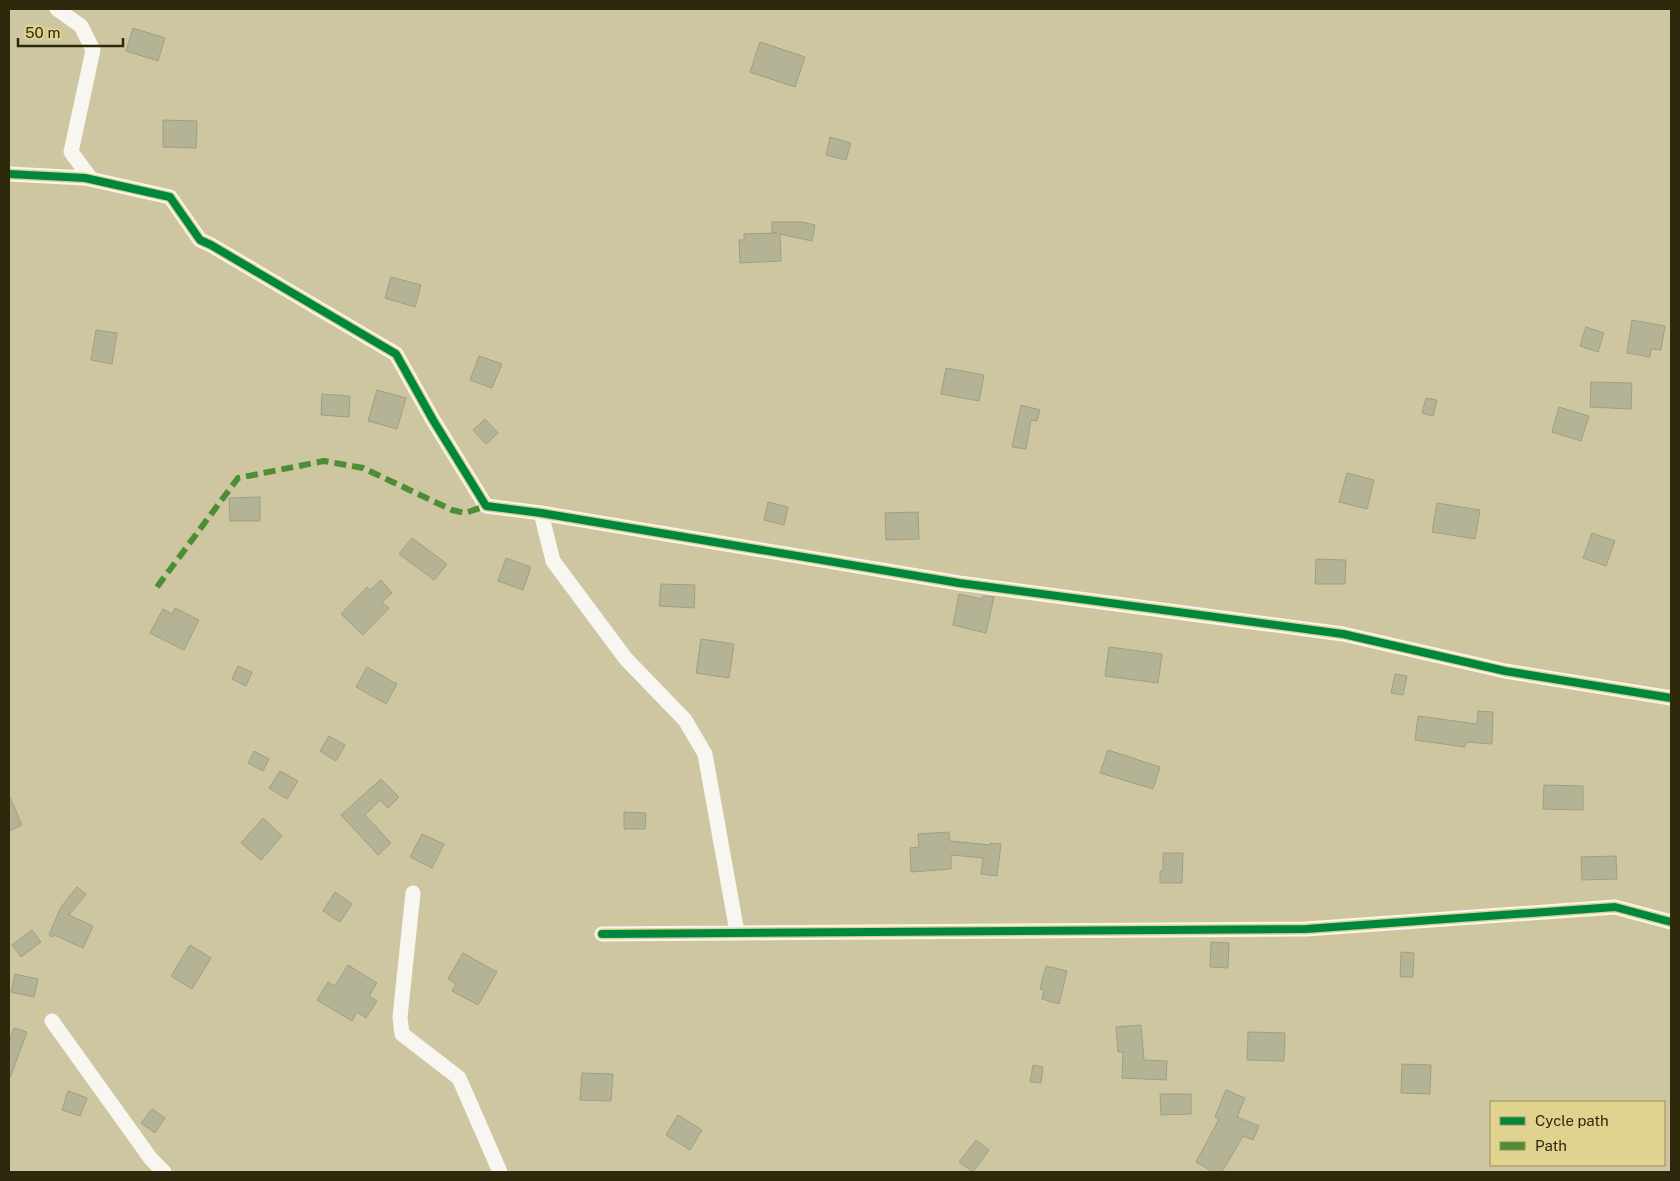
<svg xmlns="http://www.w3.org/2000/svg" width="1680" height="1181" viewBox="0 0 1680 1181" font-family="'Public Sans',sans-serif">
<rect width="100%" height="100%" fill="#cec6a1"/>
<path fill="#b4b396" stroke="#a09f82" d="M 133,28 L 165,38 L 158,61 L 126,51 Z
M 760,42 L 805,57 L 795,87 L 750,72 Z
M 163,120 L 197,121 L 196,148 L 163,147 Z
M 830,137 L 851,143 L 846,160 L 826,155 Z
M 772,222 L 802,222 L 815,225 L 812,241 L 780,234 L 781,261 L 740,263 L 739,240 L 744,240 L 744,234 L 777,233 L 772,232 Z
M 391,277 L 421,285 L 415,307 L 385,298 Z
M 1632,320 L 1665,326 L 1661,350 L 1651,349 L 1650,357 L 1627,353 Z
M 1586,327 L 1604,333 L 1598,352 L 1580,346 Z
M 96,330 L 117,333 L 112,364 L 91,360 Z
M 479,356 L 502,364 L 492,388 L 470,380 Z
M 946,368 L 984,375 L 979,401 L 941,394 Z
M 1591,382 L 1632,383 L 1631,409 L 1590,407 Z
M 377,390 L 406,398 L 397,429 L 368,421 Z
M 322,394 L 350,396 L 349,417 L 321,415 Z
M 1426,398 L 1437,400 L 1433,416 L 1422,413 Z
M 1021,405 L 1040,410 L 1037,421 L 1031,420 L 1026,449 L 1012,447 Z
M 1559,407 L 1589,416 L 1581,441 L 1552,432 Z
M 485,419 L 498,433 L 486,444 L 473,430 Z
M 1347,473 L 1374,480 L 1367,509 L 1339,502 Z
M 260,497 L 260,521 L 230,521 L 229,498 Z
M 768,502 L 788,507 L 784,525 L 764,520 Z
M 1437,503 L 1480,510 L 1475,539 L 1432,532 Z
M 918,512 L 919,539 L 886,540 L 885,513 Z
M 1592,533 L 1615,541 L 1606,566 L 1583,558 Z
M 412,538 L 447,564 L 434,580 L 399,554 Z
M 506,558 L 531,567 L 523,590 L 498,581 Z
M 1316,559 L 1346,560 L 1345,584 L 1315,584 Z
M 381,580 L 392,593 L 382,602 L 389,608 L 363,635 L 341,614 L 367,587 L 370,590 Z
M 661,584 L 695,585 L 694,608 L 659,606 Z
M 959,594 L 982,599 L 983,596 L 994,597 L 986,633 L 953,625 Z
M 175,608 L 199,620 L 184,650 L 150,633 L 163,609 L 172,614 Z
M 701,639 L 734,644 L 729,678 L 696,673 Z
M 1109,647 L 1162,654 L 1158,683 L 1105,676 Z
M 238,666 L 252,672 L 246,686 L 232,679 Z
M 367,667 L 397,684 L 386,704 L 356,687 Z
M 1395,674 L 1407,676 L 1403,695 L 1391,693 Z
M 1478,711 L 1493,712 L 1492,744 L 1466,742 L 1465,747 L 1415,740 L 1418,716 L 1477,724 Z
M 329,736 L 345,745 L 336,761 L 320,751 Z
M 1108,750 L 1160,767 L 1153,789 L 1100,773 Z
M 254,751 L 269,759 L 263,771 L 248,763 Z
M 280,771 L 298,781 L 287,799 L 269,788 Z
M 381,779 L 399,797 L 388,808 L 380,800 L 365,815 L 391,843 L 378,855 L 341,815 Z
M 1544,785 L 1583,786 L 1583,810 L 1543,809 Z
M 9,795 L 22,825 L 9,831 Z
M 624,812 L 646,813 L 645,829 L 624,829 Z
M 263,818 L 282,836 L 261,860 L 241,843 Z
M 949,832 L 950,841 L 990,845 L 990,843 L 1001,844 L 997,876 L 981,874 L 983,858 L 951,855 L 951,869 L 911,872 L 910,848 L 919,847 L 918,834 Z
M 422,834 L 444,844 L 432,868 L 410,857 Z
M 1163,853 L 1183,853 L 1182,883 L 1160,883 L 1160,871 L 1163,871 Z
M 1616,856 L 1617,879 L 1582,880 L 1581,857 Z
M 77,887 L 86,894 L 69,915 L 93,926 L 83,948 L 54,935 L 53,937 L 49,935 L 61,907 Z
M 335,892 L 352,904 L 340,922 L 323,911 Z
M 32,930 L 41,942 L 21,957 L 12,945 Z
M 1211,942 L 1229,943 L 1228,968 L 1210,967 Z
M 190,945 L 211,958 L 192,989 L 171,976 Z
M 1401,952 L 1414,953 L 1413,977 L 1400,977 Z
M 463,953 L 497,972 L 478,1005 L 452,991 L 456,984 L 448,979 Z
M 348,965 L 377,983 L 369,996 L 377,1001 L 366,1018 L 357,1012 L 352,1021 L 317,1000 L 328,982 L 335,986 Z
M 1046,966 L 1067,971 L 1059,1004 L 1042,999 L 1044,990 L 1040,989 Z
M 15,974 L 38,979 L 34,997 L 11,992 Z
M 1141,1025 L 1144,1060 L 1167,1061 L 1166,1080 L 1122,1078 L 1123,1052 L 1118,1052 L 1116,1027 Z
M 14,1028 L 27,1032 L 10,1078 L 9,1078 L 9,1042 Z
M 1248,1032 L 1285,1033 L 1284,1061 L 1247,1060 Z
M 1402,1064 L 1431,1065 L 1430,1094 L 1401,1093 Z
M 1033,1065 L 1043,1067 L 1041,1083 L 1030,1082 Z
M 582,1073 L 613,1074 L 611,1101 L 580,1100 Z
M 1226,1090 L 1245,1098 L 1237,1117 L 1259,1126 L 1253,1140 L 1243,1136 L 1222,1172 L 1213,1172 L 1196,1162 L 1219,1119 L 1215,1117 Z
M 68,1091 L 87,1098 L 80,1116 L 62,1110 Z
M 1160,1094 L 1191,1094 L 1191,1114 L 1161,1115 Z
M 152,1109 L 165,1118 L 155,1133 L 141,1123 Z
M 678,1115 L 702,1130 L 690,1150 L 666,1135 Z
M 976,1140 L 989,1150 L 973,1172 L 959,1162 Z"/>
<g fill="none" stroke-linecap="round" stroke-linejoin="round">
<path stroke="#f8f6f1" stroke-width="15" d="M 57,9 L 81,26 L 93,50 L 71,152 L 91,179
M 9,174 L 85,178 L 170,197 L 200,240 L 211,245 L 396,354 L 433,420 L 486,506 L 541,513 L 959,583 L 1343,634 L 1505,671 L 1671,698
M 541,513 L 553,561 L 626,659 L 685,720 L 705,754 L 737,932
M 413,893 L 400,1017 L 402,1034 L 459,1078 L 500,1172
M 602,934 L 1306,929 L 1615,907 L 1671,922
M 52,1021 L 151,1159 L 164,1172"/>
<path stroke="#4b8e36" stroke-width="6" stroke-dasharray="12 6" stroke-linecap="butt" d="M 157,587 L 238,478 L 324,461 L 363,468 L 452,510 L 465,513 L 486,506"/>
<g stroke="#e0d28f" stroke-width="11">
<path id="cycleway" d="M 9,174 L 85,178 L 170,197 L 200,240 L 211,245 L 396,354 L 433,420 L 486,506 L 541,513 L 959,583 L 1343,634 L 1505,671 L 1671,698
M 602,934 L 1306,929 L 1615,907 L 1671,922"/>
</g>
<use href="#cycleway" stroke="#00873e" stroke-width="8"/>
</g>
<rect width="1680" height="1181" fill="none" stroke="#2e280d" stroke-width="20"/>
<rect x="1490" y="1101" width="175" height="65" fill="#e0d28f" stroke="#998e5b"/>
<rect x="1500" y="1117" width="25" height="8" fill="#00873e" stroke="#998e5b"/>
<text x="1535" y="1126" font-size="15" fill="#2e280d">Cycle path</text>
<rect x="1500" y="1142" width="25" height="8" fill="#4b8e36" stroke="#998e5b"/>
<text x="1535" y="1151" font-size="15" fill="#2e280d">Path</text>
<path d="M18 38v8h105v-8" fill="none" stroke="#2e280d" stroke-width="2.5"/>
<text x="25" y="38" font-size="15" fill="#2e280d" stroke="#e0d28f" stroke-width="4" paint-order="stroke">50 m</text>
</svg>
